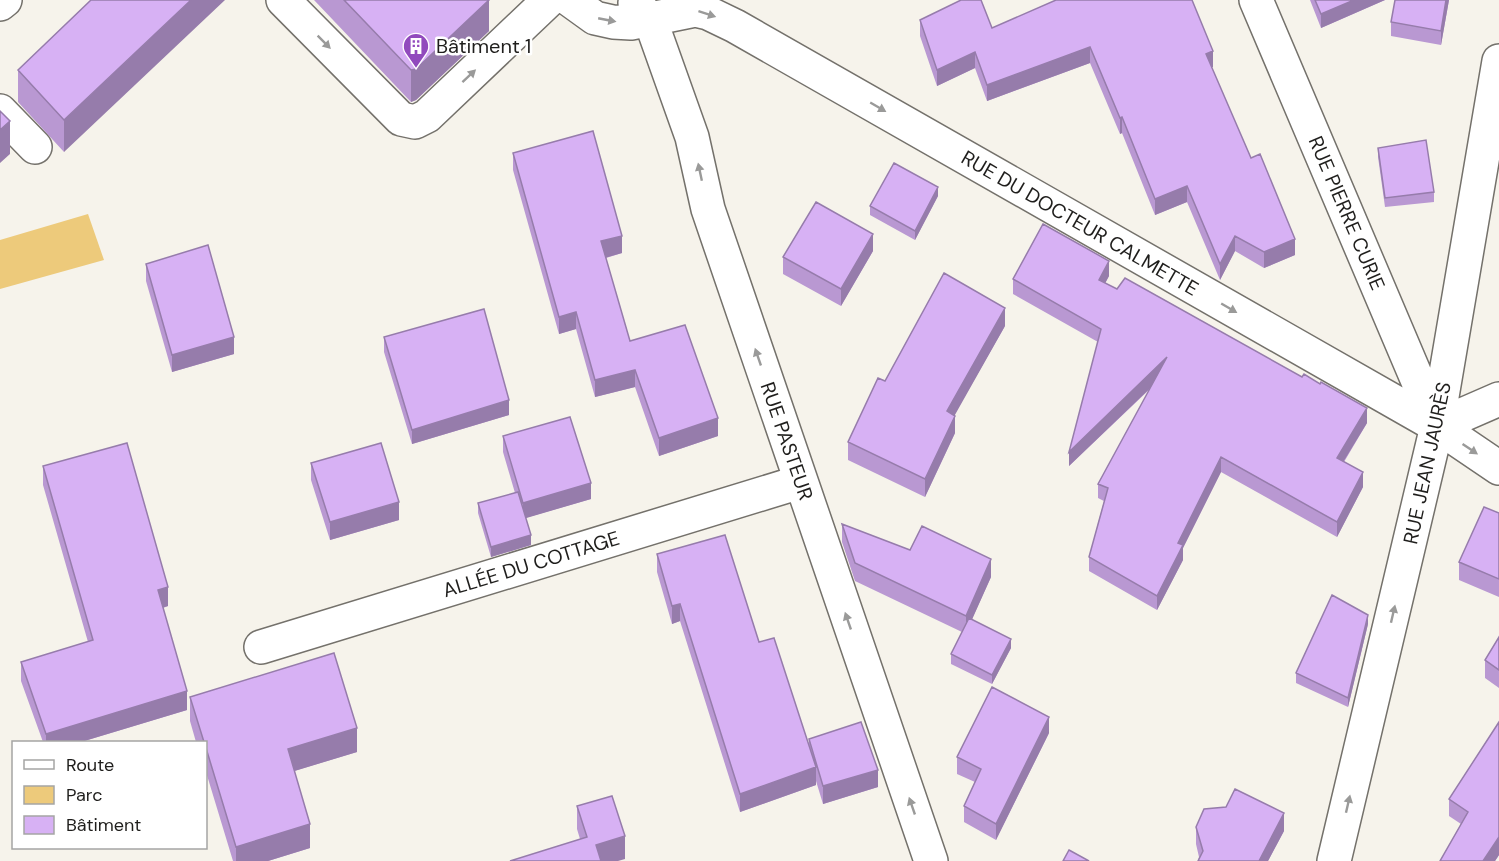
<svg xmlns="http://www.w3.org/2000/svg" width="1499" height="861" viewBox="0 0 1499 861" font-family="'DM Sans',sans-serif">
<rect width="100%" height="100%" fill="#f6f3eb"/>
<path fill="#edca7b" d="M 88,214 L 104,260 L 0,289 L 0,240 Z"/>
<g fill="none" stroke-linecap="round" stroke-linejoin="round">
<g stroke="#74716b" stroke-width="36">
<path id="minor" d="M 283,0 L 401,119 L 415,122 L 427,116 L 549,0
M 570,0 L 595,18 L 613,22 L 631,23 L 695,10 L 708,13 L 735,26 L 1437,426 L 1499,468
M 1256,0 L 1437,426
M 635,3 L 650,19 L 692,137 L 708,209 L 931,861
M 0,4 L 5,0
M 0,111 L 35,147
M 1437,426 L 1499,399
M 261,647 L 800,482
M 1334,861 L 1437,426 L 1499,61"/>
</g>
<use href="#minor" stroke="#fff" stroke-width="33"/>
</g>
<path fill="#b998d2" d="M 91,0 L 64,152 L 18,102 L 18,70 Z
M 314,0 L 489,0 L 489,31 L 416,100 L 411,102 Z
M 1310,0 L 1385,0 L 1321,28 Z
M 1395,0 L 1449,0 L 1441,45 L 1391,36 L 1391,22 Z
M 920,20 L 992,28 L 1213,67 L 1211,67 L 1251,158 L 1295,255 L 1264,268 L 1235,251 L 1220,280 L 1187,202 L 1155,215 L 1122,133 L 1120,134 L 1090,63 L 987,101 L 975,68 L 937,86 L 920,36 Z
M 1378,148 L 1434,192 L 1434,202 L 1385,207 L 1378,157 Z
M 513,153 L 622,253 L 606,258 L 630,341 L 718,436 L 659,456 L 635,387 L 595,397 L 576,329 L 559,334 L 513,170 Z
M 938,196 L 915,240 L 870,215 L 870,206 Z
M 873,251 L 841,306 L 783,274 L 783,257 Z
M 146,264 L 234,354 L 172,372 L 146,281 Z
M 1109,276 L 1105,283 L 1367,423 L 1344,462 L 1363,487 L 1337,537 L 1221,472 L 1183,548 L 1183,560 L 1157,610 L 1089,571 L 1089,557 L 1104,501 L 1098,498 L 1098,484 L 1151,388 L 1069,466 L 1098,342 L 1013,294 L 1013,279 Z
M 1005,326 L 954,415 L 955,433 L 925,497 L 848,460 L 848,442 L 885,381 Z
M 384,337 L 509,415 L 412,444 L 384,352 Z
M 503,436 L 591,499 L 525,518 L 531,545 L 491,557 L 478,513 L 478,503 L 515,493 L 503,452 Z
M 311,463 L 399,520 L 330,540 L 311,480 Z
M 43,466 L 168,606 L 163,608 L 187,710 L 81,742 L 43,742 L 21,681 L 21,662 L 88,642 L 43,485 Z
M 1499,513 L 1499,597 L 1459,580 L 1459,562 Z
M 842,524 L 910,550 L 991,577 L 972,619 L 1011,648 L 992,684 L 951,664 L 951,654 L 962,632 L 855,581 L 842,542 Z
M 657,554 L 759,642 L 809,744 L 809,739 L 878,787 L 823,804 L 816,781 L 816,785 L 740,812 L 680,621 L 672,624 L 657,572 Z
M 1368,624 L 1348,707 L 1296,683 L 1296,673 Z
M 1499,637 L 1499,688 L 1485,678 L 1485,660 Z
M 190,697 L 357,752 L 294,771 L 310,848 L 268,861 L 233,861 L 206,772 L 206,742 L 196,742 L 190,721 Z
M 1499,722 L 1499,855 L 1495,861 L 1440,861 L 1461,824 L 1449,816 L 1449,799 Z
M 1049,733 L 996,840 L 964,822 L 964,806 L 975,782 L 957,774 L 957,757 Z
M 577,806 L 625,859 L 580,839 L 577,829 Z
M 1196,827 L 1284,831 L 1268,861 L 1198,861 L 1199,857 L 1196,844 Z"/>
<path fill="#967cab" d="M 191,0 L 225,0 L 64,152 L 64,120 Z
M 489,0 L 489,31 L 416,100 L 411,102 L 411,70 Z
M 1354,0 L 1385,0 L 1321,28 L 1321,14 Z
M 1446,0 L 1449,0 L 1441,45 L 1441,31 Z
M 1090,47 L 1090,63 L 987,101 L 987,85 Z
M 1213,51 L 1213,67 L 1206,70 L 1206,54 Z
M 975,52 L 975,68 L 937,86 L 937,70 Z
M 1122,117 L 1122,133 L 1120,134 L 1120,118 Z
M 10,121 L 10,154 L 0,163 L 0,130 Z
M 1187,186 L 1187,202 L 1155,215 L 1155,199 Z
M 938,187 L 938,196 L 915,240 L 915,231 Z
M 873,234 L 873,251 L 841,306 L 841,289 Z
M 622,236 L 622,253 L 601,259 L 601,241 Z
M 1235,236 L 1235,251 L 1220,280 L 1220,264 Z
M 1295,239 L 1295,255 L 1264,268 L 1264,252 Z
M 1109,261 L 1109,276 L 1099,295 L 1099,280 Z
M 1005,308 L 1005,326 L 947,429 L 947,411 Z
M 576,312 L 576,329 L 559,334 L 559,317 Z
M 234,337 L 234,354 L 172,372 L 172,355 Z
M 1167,357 L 1167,372 L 1069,466 L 1069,452 Z
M 635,370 L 635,387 L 595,397 L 595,380 Z
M 509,400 L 509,415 L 412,444 L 412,430 Z
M 1367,408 L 1367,423 L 1337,472 L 1337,458 Z
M 955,416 L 955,433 L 925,497 L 925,479 Z
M 718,418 L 718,436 L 659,456 L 659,438 Z
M 1221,457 L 1221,472 L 1183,548 L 1183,560 L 1157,610 L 1157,596 L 1178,543 Z
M 1363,472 L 1363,487 L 1337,537 L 1337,522 Z
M 591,483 L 591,499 L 523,519 L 523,503 Z
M 399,502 L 399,520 L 330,540 L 330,522 Z
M 531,535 L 531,545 L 491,557 L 491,547 Z
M 991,559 L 991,577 L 966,633 L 966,616 Z
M 168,587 L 168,606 L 158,609 L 158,590 Z
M 680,604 L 680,621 L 672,624 L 672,606 Z
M 1368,615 L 1368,624 L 1348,707 L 1348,698 Z
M 1011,639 L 1011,648 L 992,684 L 992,675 Z
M 187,691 L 187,710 L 81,742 L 46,742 L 46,734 Z
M 1049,717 L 1049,733 L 996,840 L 996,824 Z
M 357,728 L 357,752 L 288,773 L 288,749 Z
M 816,767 L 816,785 L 740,812 L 740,794 Z
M 878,770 L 878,787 L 823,804 L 823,786 Z
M 1284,813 L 1284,831 L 1268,861 L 1259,861 Z
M 310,824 L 310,848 L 268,861 L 236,861 L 236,847 Z
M 625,836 L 625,859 L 618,861 L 596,861 L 596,845 Z
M 1499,837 L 1499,855 L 1495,861 L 1483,861 Z"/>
<path fill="#d7b1f4" stroke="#967cab" stroke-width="1.5" d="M 91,0 L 191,0 L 64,120 L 18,70 Z
M 344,0 L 489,0 L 416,69 L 411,70 Z
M 961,0 L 981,0 L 992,28 L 1056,0 L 1192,0 L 1213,51 L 1206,54 L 1251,158 L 1260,154 L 1295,239 L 1264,252 L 1235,236 L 1220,264 L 1187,186 L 1155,199 L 1122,117 L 1120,118 L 1090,47 L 987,85 L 975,52 L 937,70 L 920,20 Z
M 1315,0 L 1354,0 L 1321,14 Z
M 1395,0 L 1446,0 L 1441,31 L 1391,22 Z
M 0,111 L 10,121 L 0,130 Z
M 593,131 L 622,236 L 601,241 L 630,341 L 685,325 L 718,418 L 659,438 L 635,370 L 595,380 L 576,312 L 559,317 L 513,153 Z
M 1426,140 L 1434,192 L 1385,198 L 1378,148 Z
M 894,163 L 938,187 L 915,231 L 870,206 Z
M 816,202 L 873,234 L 841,289 L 783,257 Z
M 1043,224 L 1109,261 L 1099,280 L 1117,289 L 1125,278 L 1302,377 L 1304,374 L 1320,384 L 1321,382 L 1367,408 L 1337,458 L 1363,472 L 1337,522 L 1221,457 L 1178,543 L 1183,545 L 1157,596 L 1089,557 L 1108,488 L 1098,484 L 1167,357 L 1069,452 L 1101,329 L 1013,279 Z
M 208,245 L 234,337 L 172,355 L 146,264 Z
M 944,273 L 1005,308 L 947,411 L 955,416 L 925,479 L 848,442 L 878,378 L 885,381 Z
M 484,309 L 509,400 L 412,430 L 384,337 Z
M 570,417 L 591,483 L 523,503 L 503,436 Z
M 127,443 L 168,587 L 158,590 L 187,691 L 46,734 L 21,662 L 93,640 L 43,466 Z
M 381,443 L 399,502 L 330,522 L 311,463 Z
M 518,492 L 531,535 L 491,547 L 478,503 Z
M 1484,507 L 1499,513 L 1499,579 L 1459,562 Z
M 842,524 L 910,550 L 922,526 L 991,559 L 966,616 L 855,563 Z
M 725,535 L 759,642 L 774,638 L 816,767 L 740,794 L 680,604 L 672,606 L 657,554 Z
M 1332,595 L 1368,615 L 1348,698 L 1296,673 Z
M 969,618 L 1011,639 L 992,675 L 951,654 Z
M 1499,637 L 1499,670 L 1485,660 Z
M 334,653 L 357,728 L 288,749 L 310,824 L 236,847 L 206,748 L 206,742 L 204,742 L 190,697 Z
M 992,687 L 1049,717 L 996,824 L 964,806 L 981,769 L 957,757 Z
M 861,722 L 878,770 L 823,786 L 809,739 Z
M 1499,722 L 1499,837 L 1483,861 L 1440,861 L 1468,812 L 1449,799 Z
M 1235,789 L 1284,813 L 1259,861 L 1198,861 L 1203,851 L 1196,827 L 1204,809 L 1226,807 Z
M 612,796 L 625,836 L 596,845 L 601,861 L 510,861 L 587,837 L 577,806 Z
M 1069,850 L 1089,861 L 1063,861 Z"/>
<defs><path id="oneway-solid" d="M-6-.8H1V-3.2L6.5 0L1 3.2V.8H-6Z" transform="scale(1.5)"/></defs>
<g fill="#9a9a99">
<use href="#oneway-solid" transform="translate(707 14) rotate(18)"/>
<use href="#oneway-solid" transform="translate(607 20) rotate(11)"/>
<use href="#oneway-solid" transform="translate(324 42) rotate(45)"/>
<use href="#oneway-solid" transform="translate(469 76) rotate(-43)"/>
<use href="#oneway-solid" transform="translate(878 107) rotate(30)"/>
<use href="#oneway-solid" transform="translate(700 172) rotate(-102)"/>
<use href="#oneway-solid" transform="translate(1229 308) rotate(30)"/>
<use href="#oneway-solid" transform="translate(758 357) rotate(-109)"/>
<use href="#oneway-solid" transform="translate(1470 449) rotate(34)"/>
<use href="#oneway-solid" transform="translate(1393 614) rotate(-77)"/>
<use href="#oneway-solid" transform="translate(848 621) rotate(-109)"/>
<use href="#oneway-solid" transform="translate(1348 804) rotate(-77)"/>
<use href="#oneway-solid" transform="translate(912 806) rotate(-109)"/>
</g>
<defs>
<g id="building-pin" transform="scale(1.35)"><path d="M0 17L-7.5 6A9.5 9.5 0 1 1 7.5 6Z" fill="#914abd" stroke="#fff"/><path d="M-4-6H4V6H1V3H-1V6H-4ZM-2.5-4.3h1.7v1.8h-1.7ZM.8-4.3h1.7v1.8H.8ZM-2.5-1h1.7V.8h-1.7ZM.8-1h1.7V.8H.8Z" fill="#fff"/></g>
</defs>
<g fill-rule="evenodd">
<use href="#building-pin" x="416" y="46"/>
</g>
<g text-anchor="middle" stroke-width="5" stroke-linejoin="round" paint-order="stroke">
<g font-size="20" fill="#1f1e1c" stroke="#fff" text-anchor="start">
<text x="436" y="53">Bâtiment 1</text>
</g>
<g font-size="20" fill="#1f1e1c" stroke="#fff">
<text transform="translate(1347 213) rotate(67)" y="7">RUE PIERRE CURIE</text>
<text transform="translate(1080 223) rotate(30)" y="7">RUE DU DOCTEUR CALMETTE</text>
<text transform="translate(787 441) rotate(71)" y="7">RUE PASTEUR</text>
<text transform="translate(1427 463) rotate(-78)" y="7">RUE JEAN JAURÈS</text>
<text transform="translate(531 564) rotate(-17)" y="7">ALLÉE DU COTTAGE</text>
</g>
</g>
<rect x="12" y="741" width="195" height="108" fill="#ffffff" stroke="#a5a5a4" stroke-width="1.5"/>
<rect x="24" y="760" width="30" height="9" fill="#ffffff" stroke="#a5a5a4" stroke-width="1.5"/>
<text x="66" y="771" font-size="18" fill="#1f1e1c">Route</text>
<rect x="24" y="786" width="30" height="18" fill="#edca7b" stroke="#a5a5a4" stroke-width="1.5"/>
<text x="66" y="801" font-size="18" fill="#1f1e1c">Parc</text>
<rect x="24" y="816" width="30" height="18" fill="#d7b1f4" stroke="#a5a5a4" stroke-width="1.5"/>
<text x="66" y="831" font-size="18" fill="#1f1e1c">Bâtiment</text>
</svg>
